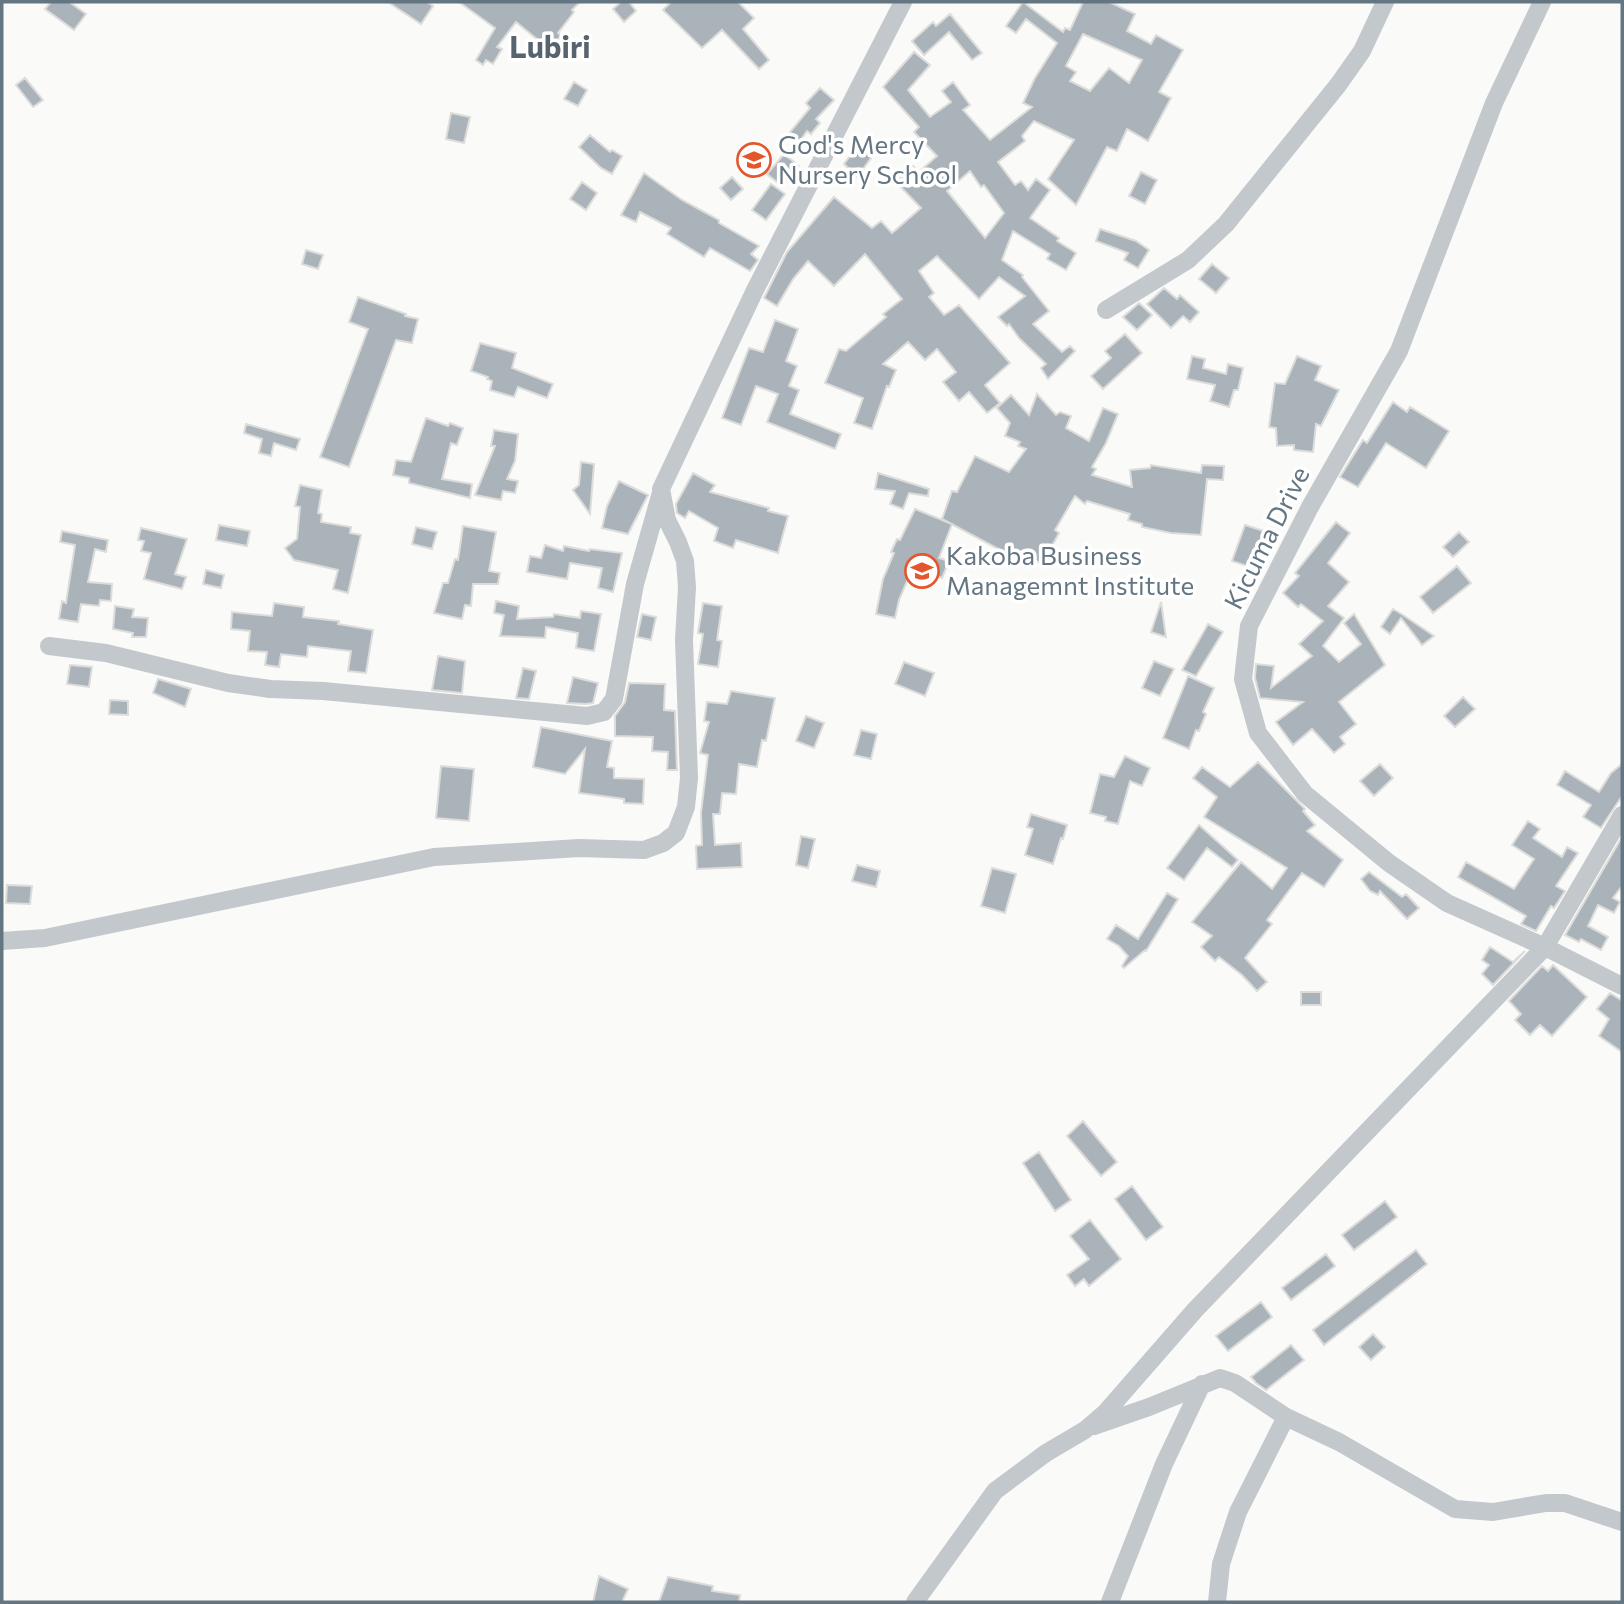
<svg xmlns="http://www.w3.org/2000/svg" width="1624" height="1604" viewBox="0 0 1624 1604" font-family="Commissioner,sans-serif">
<rect width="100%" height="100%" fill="#fafaf8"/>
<path fill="#aab3b9" stroke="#dcdcda" stroke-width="2" fill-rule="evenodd" d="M 51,2 L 69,2 L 86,14 L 74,30 L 45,9 Z
M 388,2 L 427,2 L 433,6 L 421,24 Z
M 459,2 L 580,2 L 572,10 L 574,12 L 558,33 L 561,36 L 549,49 L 516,22 L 497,47 L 502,49 L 493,64 L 486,60 L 483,65 L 476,60 L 495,28 Z
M 621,2 L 629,2 L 636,11 L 624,22 L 613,9 Z
M 671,2 L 738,2 L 754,18 L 743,29 L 769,60 L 759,69 L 722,30 L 702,48 L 663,10 Z
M 1023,2 L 1063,32 L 1065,28 L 1070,30 L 1083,2 L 1109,2 L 1135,14 L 1127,31 L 1151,44 L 1156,35 L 1183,50 L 1159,92 L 1171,98 L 1148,141 L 1127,129 L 1117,151 L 1107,147 L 1076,205 L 1048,179 L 1074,140 L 1034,121 L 1022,136 L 1025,141 L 998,162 L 1015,185 L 1021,181 L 1028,190 L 1036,179 L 1050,190 L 1030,218 L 1059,238 L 1057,241 L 1076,253 L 1066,270 L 1047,259 L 1050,254 L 1013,231 L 1002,260 L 1023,275 L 1022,277 L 1049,311 L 1033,324 L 1062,352 L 1070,346 L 1075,351 L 1048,379 L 1041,368 L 1046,364 L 1019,338 L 1009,324 L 1007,326 L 998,317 L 1025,296 L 999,277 L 979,299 L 937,256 L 919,271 L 934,293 L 929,297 L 944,315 L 959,305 L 1010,363 L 985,385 L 1000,403 L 987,413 L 969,392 L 959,401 L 943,382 L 956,372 L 937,349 L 925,360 L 908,342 L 883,364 L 896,370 L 889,387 L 887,386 L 872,429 L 854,423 L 863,398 L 825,383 L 839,349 L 846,351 L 886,317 L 883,314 L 902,299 L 865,254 L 834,286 L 808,261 L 793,279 L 777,306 L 764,298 L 787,252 L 834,197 L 872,228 L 881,221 L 892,233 L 921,208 L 896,182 L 913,166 L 919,172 L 937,156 L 914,132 L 919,127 L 883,87 L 914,52 L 930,65 L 908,90 L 930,117 L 951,102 L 942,91 L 953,82 L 970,105 L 963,110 L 990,140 L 1032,107 L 1023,103 L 1035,78 L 1057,43 L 1026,19 L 1016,33 L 1006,26 ZM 1083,34 L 1142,60 L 1129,83 L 1109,68 L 1090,91 L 1070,81 L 1076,72 L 1066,66 ZM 970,171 L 981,187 L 984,185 L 1004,213 L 985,238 L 947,191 Z
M 950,14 L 982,53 L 972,60 L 949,32 L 924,55 L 912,41 L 933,22 L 936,26 Z
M 25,78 L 43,100 L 33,107 L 16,85 Z
M 574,82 L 587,90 L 578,106 L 564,99 Z
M 820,88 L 834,100 L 816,119 L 820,123 L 811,134 L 807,131 L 797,145 L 786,137 L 810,108 L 806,103 Z
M 451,113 L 470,117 L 464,143 L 446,139 Z
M 590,135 L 610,152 L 612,150 L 622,156 L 612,174 L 601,168 L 579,147 Z
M 859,144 L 874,154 L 857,177 L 844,164 Z
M 784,154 L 799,166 L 782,186 L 767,174 Z
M 1141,172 L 1157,180 L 1145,204 L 1129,196 Z
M 644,173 L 682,200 L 719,220 L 719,223 L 759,246 L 751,254 L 758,260 L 750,271 L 710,248 L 704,257 L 667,234 L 671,228 L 640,212 L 636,222 L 621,215 Z
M 732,177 L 743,189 L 731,200 L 720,188 Z
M 582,182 L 597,193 L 586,210 L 570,199 Z
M 771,184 L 785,194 L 766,220 L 752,210 Z
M 1100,229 L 1136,241 L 1149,250 L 1138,268 L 1124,260 L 1128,253 L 1096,241 Z
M 306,250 L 323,255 L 318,269 L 302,264 Z
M 1212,264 L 1229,278 L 1216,293 L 1199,279 Z
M 1164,288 L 1177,299 L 1180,295 L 1199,312 L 1190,322 L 1183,316 L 1171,328 L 1147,304 Z
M 358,297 L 406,314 L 405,316 L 418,319 L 412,343 L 396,340 L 349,467 L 320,457 L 368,329 L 349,322 Z
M 1139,303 L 1152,315 L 1137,330 L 1123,317 Z
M 775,320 L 798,329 L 786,361 L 797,366 L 789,386 L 799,390 L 790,414 L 841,434 L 835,449 L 767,422 L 778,394 L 756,386 L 741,425 L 722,418 L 749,348 L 763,352 Z
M 1125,334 L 1142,353 L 1103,389 L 1091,376 L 1111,358 L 1105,351 Z
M 480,343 L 516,353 L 512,368 L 553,384 L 547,398 L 518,387 L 514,397 L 490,390 L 492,381 L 487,379 L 488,377 L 471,371 Z
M 1192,356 L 1205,359 L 1203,368 L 1226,374 L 1228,364 L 1243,368 L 1238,390 L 1234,390 L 1229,407 L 1210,401 L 1215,385 L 1187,379 Z
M 1297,356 L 1321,366 L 1315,380 L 1339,390 L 1321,426 L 1316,424 L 1313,452 L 1294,450 L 1294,445 L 1277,446 L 1276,428 L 1269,427 L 1275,383 L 1285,384 Z
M 1037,394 L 1056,415 L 1060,412 L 1071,416 L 1066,428 L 1089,441 L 1103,408 L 1118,414 L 1106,443 L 1092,467 L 1096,469 L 1092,475 L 1132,487 L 1130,470 L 1150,468 L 1151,465 L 1201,473 L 1202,465 L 1224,466 L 1223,480 L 1207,479 L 1201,535 L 1171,533 L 1142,527 L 1142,524 L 1128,520 L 1130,514 L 1087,501 L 1085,504 L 1075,496 L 1055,530 L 1059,533 L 1042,564 L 1024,554 L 1021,561 L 942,519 L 952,491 L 957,492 L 975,456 L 1009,472 L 1026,449 L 1018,446 L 1020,442 L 1005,436 L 1010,423 L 997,408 L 1011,395 L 1029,415 Z
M 1393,402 L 1407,412 L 1410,407 L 1449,431 L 1426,468 L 1386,443 L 1358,487 L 1340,477 L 1363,440 L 1367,443 Z
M 426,418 L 448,426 L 450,423 L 463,428 L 457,445 L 451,443 L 442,479 L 472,484 L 470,498 L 409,483 L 409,478 L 393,475 L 396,460 L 411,462 Z
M 246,424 L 300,439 L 296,450 L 274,443 L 271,456 L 259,453 L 262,439 L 244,433 Z
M 494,430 L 518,434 L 515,461 L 507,479 L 518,481 L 515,493 L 503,491 L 501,500 L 475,495 L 495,446 L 491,446 Z
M 581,462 L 594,464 L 590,514 L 573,490 L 579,485 Z
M 693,473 L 715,485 L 710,492 L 769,508 L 768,511 L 788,516 L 778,553 L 736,540 L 733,548 L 714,541 L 718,528 L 689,511 L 685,518 L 677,513 L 676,504 Z
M 878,473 L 929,489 L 928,496 L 909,493 L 903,509 L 890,504 L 895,491 L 875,489 Z
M 619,481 L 648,495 L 628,534 L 602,528 L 607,506 Z
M 300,485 L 322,490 L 318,513 L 322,514 L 321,522 L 351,527 L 350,533 L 361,535 L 348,593 L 333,589 L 338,570 L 294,560 L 285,548 L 297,539 L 300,507 L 295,506 Z
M 915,509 L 952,524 L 939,558 L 949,561 L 942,578 L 913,567 L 899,600 L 895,618 L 876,614 L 883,579 L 894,553 L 891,552 L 897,539 L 900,540 Z
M 1336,522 L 1350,533 L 1328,563 L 1349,582 L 1328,606 L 1344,618 L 1323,646 L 1339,662 L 1361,644 L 1344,623 L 1354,614 L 1385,665 L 1339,702 L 1356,724 L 1340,737 L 1345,744 L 1334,753 L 1312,729 L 1293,745 L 1276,722 L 1303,702 L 1260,698 L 1255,678 L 1256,664 L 1274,666 L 1271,688 L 1312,656 L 1299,644 L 1323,621 L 1301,604 L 1298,607 L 1283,593 L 1299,576 L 1295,573 Z
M 219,525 L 250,531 L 247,546 L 216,540 Z
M 1245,525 L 1270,533 L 1256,569 L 1232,561 Z
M 463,526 L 496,532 L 489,571 L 500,573 L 498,584 L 473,584 L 471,606 L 465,605 L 462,619 L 434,613 L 443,583 L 448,583 L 455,559 L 458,560 Z
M 416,527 L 437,532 L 432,549 L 412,544 Z
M 141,528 L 187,539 L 175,574 L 186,577 L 182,589 L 144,579 L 151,553 L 141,551 L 144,541 L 138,540 Z
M 62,531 L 108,540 L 106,552 L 95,549 L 88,582 L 112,584 L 111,601 L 100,600 L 99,606 L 81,604 L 78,622 L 59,619 L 62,601 L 66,603 L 75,545 L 60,542 Z
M 1459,532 L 1469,542 L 1453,557 L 1443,547 Z
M 545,545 L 563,551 L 564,546 L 589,551 L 590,549 L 622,553 L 613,592 L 598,588 L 602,568 L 570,563 L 567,579 L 527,572 L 530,556 L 541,558 Z
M 1457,566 L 1471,583 L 1433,613 L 1420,597 Z
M 206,570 L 224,575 L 221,588 L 203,584 Z
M 496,601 L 519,606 L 517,619 L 553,617 L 554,614 L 580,618 L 581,611 L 601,614 L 594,651 L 576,648 L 578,633 L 546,627 L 545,638 L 500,636 L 504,615 L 494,613 Z
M 1161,602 L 1166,637 L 1151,632 Z
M 274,603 L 304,607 L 303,617 L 339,621 L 338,624 L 373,630 L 366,673 L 348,671 L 351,651 L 308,646 L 307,657 L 281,654 L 279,667 L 265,665 L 267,652 L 248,651 L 250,631 L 231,629 L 232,612 L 272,616 Z
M 703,603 L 722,606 L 717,640 L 722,641 L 718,667 L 698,664 L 703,634 L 698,633 Z
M 115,606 L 134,609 L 132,617 L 148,618 L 146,637 L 132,637 L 133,633 L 113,629 Z
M 1393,609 L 1403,615 L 1434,636 L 1422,645 L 1401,618 L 1390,634 L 1381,627 Z
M 642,614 L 656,617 L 651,640 L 637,637 Z
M 1208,624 L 1223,632 L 1196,676 L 1182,670 Z
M 438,656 L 465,661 L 462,693 L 432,690 Z
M 1154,661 L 1174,669 L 1160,696 L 1142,688 Z
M 904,662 L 934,673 L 925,696 L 895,684 Z
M 70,665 L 92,667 L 89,687 L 67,684 Z
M 523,668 L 536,671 L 529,699 L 516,698 Z
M 1188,676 L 1214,688 L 1203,712 L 1206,714 L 1199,731 L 1196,730 L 1189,749 L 1163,738 Z
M 573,677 L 598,683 L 593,703 L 586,704 L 567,703 Z
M 158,679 L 191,689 L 185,707 L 153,693 Z
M 629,683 L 665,684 L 664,710 L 675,711 L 677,770 L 667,770 L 668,752 L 652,751 L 653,737 L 615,736 L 615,716 L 625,702 Z
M 731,691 L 775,698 L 766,741 L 762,740 L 757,767 L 739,764 L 736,794 L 722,793 L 720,814 L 713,814 L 715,845 L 741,843 L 742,867 L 697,869 L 696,846 L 702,845 L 701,813 L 708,755 L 700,753 L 709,722 L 704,721 L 707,702 L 727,704 Z
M 1463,697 L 1475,709 L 1455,727 L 1444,716 Z
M 110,700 L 128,701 L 128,715 L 109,714 Z
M 806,716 L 824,723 L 814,748 L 796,741 Z
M 541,727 L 612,741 L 607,767 L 614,768 L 614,778 L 644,779 L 643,804 L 624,803 L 624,799 L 579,793 L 585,749 L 565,774 L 533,767 Z
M 861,730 L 877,734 L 871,759 L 854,755 Z
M 1125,756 L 1150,768 L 1142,786 L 1130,781 L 1118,824 L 1105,821 L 1106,817 L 1090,813 L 1100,774 L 1114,777 Z
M 1258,762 L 1305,809 L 1303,811 L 1315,825 L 1307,831 L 1343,860 L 1324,887 L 1302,873 L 1267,920 L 1272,924 L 1245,958 L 1267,982 L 1257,991 L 1242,975 L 1219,957 L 1215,961 L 1201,947 L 1212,936 L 1192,922 L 1241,862 L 1272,889 L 1287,868 L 1204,817 L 1217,797 L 1193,778 L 1202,767 L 1230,787 Z
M 1380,764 L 1393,778 L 1374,796 L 1360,781 Z
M 1622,764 L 1622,796 L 1601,828 L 1583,817 L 1591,805 L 1557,785 L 1565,771 L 1599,792 L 1611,773 Z
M 441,766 L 474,769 L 469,821 L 436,818 Z
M 1031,814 L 1067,825 L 1063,839 L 1061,838 L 1053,864 L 1025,855 L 1033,829 L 1027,827 Z
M 1528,821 L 1540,829 L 1533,838 L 1562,857 L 1567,847 L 1578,853 L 1556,886 L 1565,891 L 1554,908 L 1551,906 L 1536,931 L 1521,924 L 1526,916 L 1458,877 L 1466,862 L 1514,889 L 1534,859 L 1512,845 Z
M 1199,825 L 1238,860 L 1232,867 L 1207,848 L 1184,880 L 1167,868 Z
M 801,836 L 815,839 L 808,868 L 796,865 Z
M 1622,837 L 1622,886 L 1613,898 L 1620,902 L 1614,913 L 1598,905 L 1588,926 L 1608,937 L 1601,950 L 1581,939 L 1579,942 L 1565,935 Z
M 857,865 L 880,871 L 876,887 L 852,881 Z
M 992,868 L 1016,874 L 1005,913 L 981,906 Z
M 1369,872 L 1402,897 L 1406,894 L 1419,908 L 1407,919 L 1380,891 L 1378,895 L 1370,891 L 1361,879 Z
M 7,885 L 32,886 L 30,904 L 6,903 Z
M 1167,893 L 1178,899 L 1146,951 L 1145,950 L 1124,968 L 1122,966 L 1128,956 L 1119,946 L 1107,939 L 1116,925 L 1138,939 Z
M 1490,947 L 1513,962 L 1525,951 L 1493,985 L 1482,974 L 1489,965 L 1482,960 Z
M 1553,965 L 1587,997 L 1552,1036 L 1540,1025 L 1530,1035 L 1515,1020 L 1521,1014 L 1509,1001 L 1542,966 L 1548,971 Z
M 1301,992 L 1321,992 L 1321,1005 L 1301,1005 Z
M 1610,993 L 1621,1000 L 1622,997 L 1622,1052 L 1599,1036 L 1609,1019 L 1597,1009 Z
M 1083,1121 L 1117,1162 L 1101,1176 L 1067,1136 Z
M 1039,1152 L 1071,1200 L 1055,1211 L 1023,1163 Z
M 1132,1186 L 1163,1227 L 1146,1240 L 1115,1199 Z
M 1385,1201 L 1397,1217 L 1354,1250 L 1342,1235 Z
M 1090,1220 L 1121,1259 L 1089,1286 L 1084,1279 L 1075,1286 L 1067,1275 L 1089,1259 L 1070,1236 Z
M 1416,1250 L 1427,1264 L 1324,1345 L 1313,1330 Z
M 1326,1254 L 1335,1266 L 1291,1300 L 1282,1288 Z
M 1261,1302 L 1272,1317 L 1228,1351 L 1216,1336 Z
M 1373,1334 L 1385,1347 L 1371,1360 L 1359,1347 Z
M 1291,1345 L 1304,1360 L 1266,1390 L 1256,1383 L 1251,1377 Z
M 599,1576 L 628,1589 L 622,1602 L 593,1602 Z
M 668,1577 L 713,1586 L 712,1591 L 740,1595 L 739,1602 L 659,1602 Z"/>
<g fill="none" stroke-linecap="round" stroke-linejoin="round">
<path stroke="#c3c8cc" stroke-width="18" d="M 1542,2 L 1494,103 L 1399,351 L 1310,507 L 1249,626 L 1243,679 L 1258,733 L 1305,794 L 1389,863 L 1447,903 L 1545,947 L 1622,986
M 1106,310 L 1188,260 L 1226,224 L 1338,85 L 1362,51 L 1385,2
M 49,646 L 106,653 L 228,683 L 270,689 L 323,691 L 587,716 L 604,712 L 614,699 L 635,584 L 660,496
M 2,941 L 45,938 L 434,857 L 579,848 L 644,850 L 663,843 L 676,833 L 686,807 L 689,778 L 684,640 L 687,587 L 685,561 L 678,542 L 667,520 L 661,489 L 755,290 L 903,2
M 1094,1426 L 1149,1407 L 1220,1378 L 1235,1383 L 1286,1417 L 1339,1442 L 1455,1509 L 1493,1512 L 1546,1503 L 1565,1503 L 1622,1522
M 915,1602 L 995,1491 L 1046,1453 L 1085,1430 L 1106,1412 L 1195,1310 L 1545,947 L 1622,815
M 1110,1602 L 1164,1464 L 1202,1384
M 1217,1602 L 1221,1564 L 1238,1512 L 1286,1417"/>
</g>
<defs>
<g id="school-ring" transform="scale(1.75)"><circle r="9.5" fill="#fff" stroke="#e4572e" stroke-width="1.5"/><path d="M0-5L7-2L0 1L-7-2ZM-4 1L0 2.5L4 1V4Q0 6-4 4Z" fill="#e4572e"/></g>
</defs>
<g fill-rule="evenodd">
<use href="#school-ring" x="754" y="160"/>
<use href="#school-ring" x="922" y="571"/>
</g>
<g text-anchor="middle" stroke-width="7" stroke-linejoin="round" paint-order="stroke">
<g font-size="26" fill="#657683" stroke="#fff" text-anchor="start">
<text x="778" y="154">God's Mercy<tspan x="778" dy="30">Nursery School</tspan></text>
<text x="946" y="565">Kakoba Business<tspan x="946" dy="30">Managemnt Institute</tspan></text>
</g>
<g font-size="26" fill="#657683" stroke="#fff">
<text transform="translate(1267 538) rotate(-63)" y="9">Kicuma Drive</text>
</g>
<g font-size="30" font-weight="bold" fill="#57646e" stroke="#fff">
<text x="550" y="58">Lubiri</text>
</g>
</g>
<rect width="1624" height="1604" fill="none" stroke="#657683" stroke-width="7"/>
</svg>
